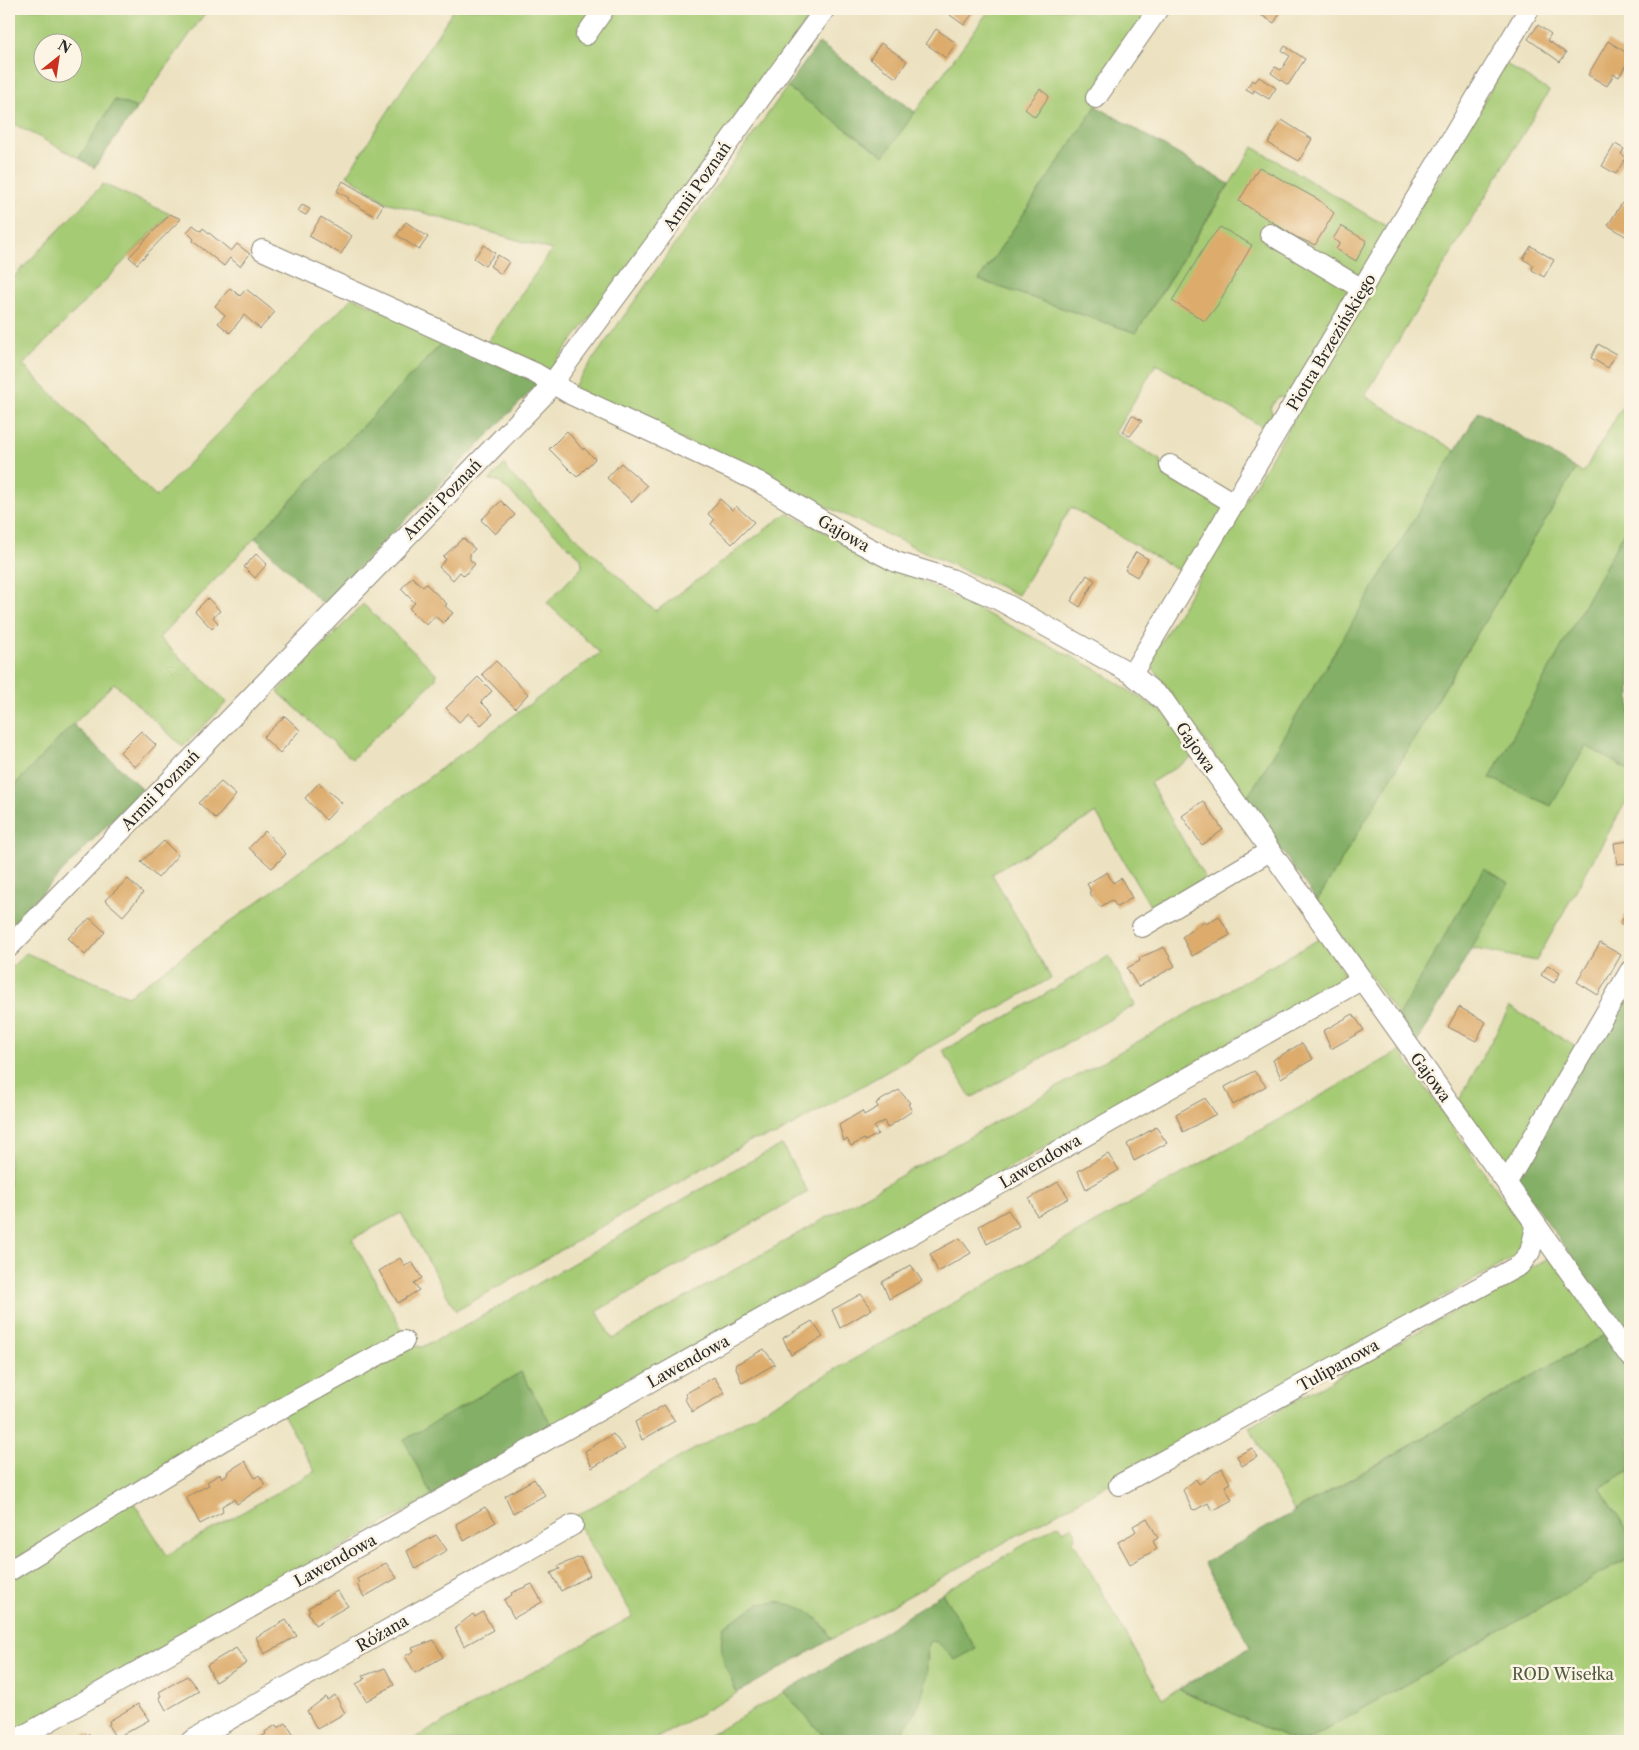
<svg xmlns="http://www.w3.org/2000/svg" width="1639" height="1750" viewBox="0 0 1639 1750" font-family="'Libre Caslon Text',serif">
<rect width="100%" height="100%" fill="#fcf5e5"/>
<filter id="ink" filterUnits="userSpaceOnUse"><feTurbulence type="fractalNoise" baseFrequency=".02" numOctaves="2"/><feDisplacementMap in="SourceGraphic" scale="10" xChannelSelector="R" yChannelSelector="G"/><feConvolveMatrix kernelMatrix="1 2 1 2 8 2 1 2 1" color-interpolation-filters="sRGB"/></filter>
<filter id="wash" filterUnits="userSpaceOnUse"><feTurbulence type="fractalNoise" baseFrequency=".0096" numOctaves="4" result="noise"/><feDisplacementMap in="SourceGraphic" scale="20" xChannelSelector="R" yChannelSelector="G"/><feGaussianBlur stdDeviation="1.12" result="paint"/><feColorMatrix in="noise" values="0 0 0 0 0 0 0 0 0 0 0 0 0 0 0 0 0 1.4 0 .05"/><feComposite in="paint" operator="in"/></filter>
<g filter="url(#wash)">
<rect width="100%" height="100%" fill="#ece2c1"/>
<path fill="#a6cb75" stroke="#687b50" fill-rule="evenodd" d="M 9,9 L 208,9 L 137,108 L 115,100 L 79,158 L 12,123 L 9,127 ZM 42,42 L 72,42 L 72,72 L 42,72 Z
M 454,9 L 815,9 L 625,272 L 548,372 L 486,344 L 552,250 L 386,202 L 347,175 Z
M 990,9 L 1162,9 L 979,280 L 1136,333 L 1253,147 L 1391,229 L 1291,398 L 1278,397 L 1270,408 L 1275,419 L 1268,430 L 1156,364 L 1115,433 L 1160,460 L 1165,477 L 1174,475 L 1227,506 L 1186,575 L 1071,507 L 1018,595 L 572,389 L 787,87 L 884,155 Z
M 1506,64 L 1549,91 L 1365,396 L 1456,451 L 1246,800 L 1149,662 Z
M 103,184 L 170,214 L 23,365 L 156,497 L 353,297 L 445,340 L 159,638 L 227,702 L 183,747 L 114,683 L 9,791 L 9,282 Z
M 1630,394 L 1630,521 L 1491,778 L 1551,805 L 1586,745 L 1630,771 L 1630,798 L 1628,798 L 1536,961 L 1471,948 L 1509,883 L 1398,1016 L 1317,901 L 1576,469 L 1583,473 Z
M 505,464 L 507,471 L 555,518 L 656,611 L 787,513 L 1096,669 L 1168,716 L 1195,756 L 1150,783 L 1205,878 L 1153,911 L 1096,813 L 992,874 L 1051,978 L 776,1135 L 750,1141 L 456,1311 L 401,1213 L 352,1239 L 404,1333 L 9,1562 L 9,970 L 26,953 L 128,996 L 600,653 L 547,603 L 582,567 L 581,558 L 498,481 L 490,480 Z
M 363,604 L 436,673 L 436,679 L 352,759 L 278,692 Z
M 1321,938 L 1346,976 L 553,1427 L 521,1372 L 405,1440 L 432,1496 L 9,1735 L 9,1574 L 132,1500 L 167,1555 L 315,1471 L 283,1414 L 405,1344 L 422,1347 L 465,1326 L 737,1168 L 782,1145 L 808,1192 L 597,1311 L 612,1339 Z
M 1109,956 L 1135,1005 L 971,1098 L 943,1050 L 993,1025 Z
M 1510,1007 L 1578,1048 L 1513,1161 L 1505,1161 L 1459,1100 Z
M 1400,1051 L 1526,1232 L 1523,1249 L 1518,1255 L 832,1639 L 819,1619 L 777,1602 L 759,1604 L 723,1627 L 724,1664 L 737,1693 L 652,1741 L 410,1741 L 633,1616 L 574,1517 Z
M 1550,1257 L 1606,1334 L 1294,1511 L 1249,1427 Z
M 1630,1470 L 1630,1535 L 1600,1488 Z
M 1059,1524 L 1063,1531 L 1072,1526 L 1076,1533 L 1073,1541 L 1162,1698 L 1179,1689 L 1293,1741 L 890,1741 L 898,1737 L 928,1659 L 927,1648 L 931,1641 L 937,1642 L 950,1655 L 976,1649 L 942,1593 Z
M 1630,1557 L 1630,1741 L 1306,1741 Z
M 784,1692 L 828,1741 L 700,1741 Z"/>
<path fill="#84af66" stroke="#586d48" d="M 819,43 L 915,112 L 884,156 L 787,87 Z
M 115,100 L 137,108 L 94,168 L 79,158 Z
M 1096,106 L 1229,184 L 1136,333 L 979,280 Z
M 445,340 L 539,383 L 323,604 L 255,538 Z
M 1479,411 L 1576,469 L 1317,901 L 1246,800 Z
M 1630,521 L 1630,771 L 1586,746 L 1551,806 L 1490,778 Z
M 73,724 L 142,789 L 9,927 L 9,791 Z
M 1484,868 L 1509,883 L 1417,1043 L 1398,1016 Z
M 1630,983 L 1630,1340 L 1516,1178 Z
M 1606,1334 L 1630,1368 L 1630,1470 L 1600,1488 L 1630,1535 L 1630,1557 L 1306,1741 L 1293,1741 L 1179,1689 L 1251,1647 L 1204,1563 Z
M 521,1372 L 553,1427 L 432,1496 L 404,1440 Z
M 942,1593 L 976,1649 L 955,1660 L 937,1642 L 930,1641 C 924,1652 929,1666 926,1679 C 923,1700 909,1731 890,1741 L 828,1741 L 784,1692 L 870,1641 Z
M 777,1602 C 806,1606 817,1615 832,1639 L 737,1693 C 726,1667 718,1656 723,1627 L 759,1604 Z"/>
<g id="blocks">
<path fill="#ddac6c" d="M 955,9 L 976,9 L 964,25 L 950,15 Z
M 1246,9 L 1280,9 L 1282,10 L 1274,23 L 1253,10 L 1251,12 Z
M 1538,25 L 1551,34 L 1547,40 L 1566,53 L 1560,62 L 1528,39 Z
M 936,29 L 956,43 L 946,58 L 926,44 Z
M 1608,41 L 1630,55 L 1630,57 L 1619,77 L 1614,74 L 1607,86 L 1588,75 Z
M 881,43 L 907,61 L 896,78 L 870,59 Z
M 1285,46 L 1305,59 L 1288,85 L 1271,73 L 1275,67 L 1281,70 L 1290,56 L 1282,51 Z
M 1259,77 L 1276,88 L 1269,99 L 1254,90 L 1253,93 L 1246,89 L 1252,80 L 1255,82 Z
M 1040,89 L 1049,96 L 1035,117 L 1025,109 Z
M 1282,120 L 1312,139 L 1299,161 L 1268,143 Z
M 1615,144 L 1624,149 L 1621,154 L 1626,157 L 1616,174 L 1602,166 Z
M 1259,167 L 1319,200 L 1334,213 L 1315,245 L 1296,237 L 1239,201 Z
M 343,181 L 383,205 L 376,217 L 348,200 L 349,198 L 337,191 Z
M 1622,203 L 1630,208 L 1630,239 L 1608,225 Z
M 302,205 L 310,209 L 306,215 L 298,211 Z
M 170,214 L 181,219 L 137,264 L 129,257 Z
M 321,217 L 352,236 L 341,254 L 309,236 Z
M 406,222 L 428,237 L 419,250 L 397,235 Z
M 193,225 L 201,231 L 203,228 L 231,251 L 237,244 L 250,254 L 240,266 L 230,258 L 224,266 L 193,241 L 194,239 L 187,232 Z
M 1341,226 L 1367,241 L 1356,261 L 1336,249 L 1340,243 L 1333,239 Z
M 1220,227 L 1252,245 L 1217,306 L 1205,321 L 1172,301 L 1207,243 Z
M 484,245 L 495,253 L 485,266 L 474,258 Z
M 1531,246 L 1554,260 L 1544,277 L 1532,270 L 1533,265 L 1523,259 Z
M 498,255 L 509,262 L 501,274 L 490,266 Z
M 230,288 L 240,296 L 246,289 L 275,312 L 260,329 L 244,315 L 230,333 L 218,323 L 225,315 L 215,306 Z
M 1598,344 L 1616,354 L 1608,368 L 1591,358 Z
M 1132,415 L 1142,421 L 1130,436 L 1123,432 Z
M 567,431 L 583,450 L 584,448 L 595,459 L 577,477 L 549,449 Z
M 621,463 L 647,486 L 632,502 L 607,478 Z
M 720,499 L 732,510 L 736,506 L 754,522 L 732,544 L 711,524 L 714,520 L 708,514 Z
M 501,501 L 515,515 L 495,534 L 481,520 Z
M 463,538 L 475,549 L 470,554 L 470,560 L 475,564 L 464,576 L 460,572 L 453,580 L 439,567 L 446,559 L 443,557 Z
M 1136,552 L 1148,559 L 1137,577 L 1125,570 Z
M 256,554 L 267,564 L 255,578 L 244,567 Z
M 1087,575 L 1095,580 L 1080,607 L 1071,601 Z
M 412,577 L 423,587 L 426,584 L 447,604 L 445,606 L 453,613 L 443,623 L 435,616 L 427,625 L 412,613 L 413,612 L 409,608 L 415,603 L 401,589 Z
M 208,598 L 220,611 L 213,617 L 218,623 L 212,629 L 195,611 Z
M 496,661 L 528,694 L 515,708 L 482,674 Z
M 478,677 L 492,691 L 481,702 L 493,714 L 481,725 L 469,713 L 459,722 L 446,708 Z
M 285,716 L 300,730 L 280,753 L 263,737 Z
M 141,731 L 156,745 L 135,767 L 120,752 Z
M 221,782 L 236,795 L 216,819 L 199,803 Z
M 319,783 L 342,803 L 326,820 L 305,798 Z
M 1203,801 L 1223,830 L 1202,845 L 1182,816 Z
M 265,831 L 286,854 L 272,868 L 249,848 Z
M 164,841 L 178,855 L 158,878 L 141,862 Z
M 1630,841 L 1630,863 L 1617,864 L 1614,843 Z
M 1107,872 L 1113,883 L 1121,878 L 1132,898 L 1117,907 L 1112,900 L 1100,907 L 1089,892 L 1091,891 L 1087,884 Z
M 128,879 L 143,893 L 123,916 L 105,900 Z
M 1626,914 L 1630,916 L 1630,930 L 1620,924 Z
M 1219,916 L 1230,935 L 1192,956 L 1182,937 L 1204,921 L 1206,924 Z
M 90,918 L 105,932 L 85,955 L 68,938 Z
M 1600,943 L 1621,955 L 1598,995 L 1577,982 Z
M 1164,947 L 1175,966 L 1138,987 L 1127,968 L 1140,961 L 1139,958 Z
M 1548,965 L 1560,973 L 1554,983 L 1541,975 Z
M 1459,1007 L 1486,1022 L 1476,1041 L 1448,1027 Z
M 1353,1014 L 1364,1030 L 1331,1049 L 1323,1031 Z
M 1302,1043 L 1313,1059 L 1281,1078 L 1273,1060 Z
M 1254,1071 L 1266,1086 L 1233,1105 L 1225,1087 Z
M 899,1090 L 910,1103 L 908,1104 L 912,1111 L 887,1128 L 884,1121 L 874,1127 L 878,1134 L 865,1141 L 864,1139 L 851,1146 L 847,1139 L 844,1141 L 839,1125 L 862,1111 L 864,1115 L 878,1107 L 876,1103 Z
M 1205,1098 L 1216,1114 L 1183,1132 L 1176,1114 Z
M 1156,1127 L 1167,1143 L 1134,1161 L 1127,1144 Z
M 1108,1154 L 1119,1170 L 1086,1189 L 1078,1171 Z
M 1058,1182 L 1069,1198 L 1037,1216 L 1029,1199 Z
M 1008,1210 L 1019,1226 L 987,1244 L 979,1226 Z
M 960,1238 L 971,1253 L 938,1272 L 930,1254 Z
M 400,1258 L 405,1266 L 412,1262 L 422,1278 L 414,1283 L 419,1290 L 398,1303 L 379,1271 Z
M 911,1265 L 922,1281 L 889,1299 L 882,1282 Z
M 861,1294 L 872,1309 L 840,1328 L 832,1310 Z
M 812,1321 L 823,1337 L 791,1355 L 783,1338 Z
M 764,1349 L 775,1364 L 742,1383 L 735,1365 Z
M 714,1377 L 725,1393 L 692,1412 L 685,1399 L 687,1397 L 685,1394 Z
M 664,1405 L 675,1421 L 642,1440 L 635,1422 Z
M 613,1434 L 625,1449 L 592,1468 L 585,1451 Z
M 1252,1448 L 1257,1457 L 1242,1466 L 1237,1456 Z
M 245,1461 L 255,1478 L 259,1475 L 265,1485 L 237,1504 L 234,1499 L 222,1506 L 223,1512 L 200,1524 L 186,1497 L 209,1485 L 207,1482 L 220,1474 L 222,1478 L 228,1474 L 227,1472 Z
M 1222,1468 L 1230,1483 L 1225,1486 L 1232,1500 L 1212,1511 L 1208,1503 L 1195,1510 L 1192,1509 L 1183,1490 L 1196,1479 L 1199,1484 Z
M 534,1479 L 545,1495 L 513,1513 L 505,1496 Z
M 485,1507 L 496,1522 L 464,1541 L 456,1524 Z
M 1147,1518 L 1158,1538 L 1153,1541 L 1157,1549 L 1130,1564 L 1118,1542 L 1132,1534 L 1136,1531 L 1133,1526 Z
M 436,1535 L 447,1550 L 415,1569 L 407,1551 Z
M 580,1557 L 590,1575 L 561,1591 L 551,1573 L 560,1569 L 558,1566 Z
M 386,1563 L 397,1578 L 364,1597 L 357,1584 L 359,1583 L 357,1579 Z
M 532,1584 L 542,1602 L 514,1618 L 504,1600 L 512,1595 L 511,1593 Z
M 337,1591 L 348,1606 L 315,1625 L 308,1612 L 310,1611 L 308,1608 Z
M 483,1612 L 493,1630 L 464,1646 L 455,1628 L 473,1614 L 475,1617 Z
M 286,1620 L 297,1636 L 264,1654 L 256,1637 Z
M 434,1640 L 443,1657 L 415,1673 L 405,1656 L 414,1651 L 412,1648 Z
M 236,1648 L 247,1663 L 215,1682 L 207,1665 Z
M 385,1668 L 394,1685 L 366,1701 L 356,1684 L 365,1679 L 363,1676 Z
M 187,1676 L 199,1691 L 166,1710 L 159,1697 L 161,1696 L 159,1692 Z
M 335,1695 L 345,1713 L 317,1729 L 307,1711 L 326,1697 L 327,1700 Z
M 138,1704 L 149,1720 L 116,1738 L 108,1725 L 110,1724 L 109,1721 Z
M 286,1723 L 297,1741 L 259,1741 L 258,1739 L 266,1734 L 265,1732 L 276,1725 L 278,1728 Z
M 87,1733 L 95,1741 L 72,1741 Z"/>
</g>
</g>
<g filter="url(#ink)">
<use href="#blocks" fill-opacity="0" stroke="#8c8676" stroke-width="1"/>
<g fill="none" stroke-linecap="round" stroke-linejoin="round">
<g stroke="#8c8676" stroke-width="22">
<path id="minor" d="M 586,35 L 604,9
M 1096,98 L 1158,9
M 1270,234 L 1362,289
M 262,250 L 535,373 L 572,395 L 759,482 L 854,540 L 896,562 L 951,579 L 997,599 L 1132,674 L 1164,701 L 1630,1357
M 1170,465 L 1235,504
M 1132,674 L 1529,9
M 1142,927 L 1270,851
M 9,947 L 542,397 L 658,240 L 825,9
M 1507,1182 L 1630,971
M 1119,1485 L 1520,1265 L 1530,1252 L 1536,1227
M 9,1571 L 222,1441 L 404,1341
M 14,1741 L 1361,980
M 191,1741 L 573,1525"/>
</g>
<use href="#minor" stroke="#fff" stroke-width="20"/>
</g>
</g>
<g text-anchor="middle" stroke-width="5" stroke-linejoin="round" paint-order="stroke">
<g font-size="16" fill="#2b2b2b" stroke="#fcf5e5">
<text transform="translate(697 186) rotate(-55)" y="6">Armii Poznań</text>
<text transform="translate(1331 342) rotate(-59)" y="6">Piotra Brzezińskiego</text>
<text transform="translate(442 499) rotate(-46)" y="6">Armii Poznań</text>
<text transform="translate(844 533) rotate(30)" y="6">Gajowa</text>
<text transform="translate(1196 747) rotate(55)" y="6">Gajowa</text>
<text transform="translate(160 790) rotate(-46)" y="6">Armii Poznań</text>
<text transform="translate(1431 1077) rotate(54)" y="6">Gajowa</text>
<text transform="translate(1040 1161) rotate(-30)" y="6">Lawendowa</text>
<text transform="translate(688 1361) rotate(-29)" y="6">Lawendowa</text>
<text transform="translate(1338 1365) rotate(-29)" y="6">Tulipanowa</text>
<text transform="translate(335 1560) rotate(-29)" y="6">Lawendowa</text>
<text transform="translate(382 1633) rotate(-30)" y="6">Różana</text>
</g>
<g font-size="16" fill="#505b41" stroke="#fcf5e5">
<text x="1563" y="1680">ROD Wisełka</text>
</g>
</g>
<rect width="1639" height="1750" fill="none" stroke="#fcf5e5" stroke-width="30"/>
<g transform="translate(58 58) rotate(30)"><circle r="24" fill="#fcf5e5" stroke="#a8a49b"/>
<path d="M0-4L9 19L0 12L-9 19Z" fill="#c8321e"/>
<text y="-8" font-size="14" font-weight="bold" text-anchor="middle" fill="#2b2b2b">N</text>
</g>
</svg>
